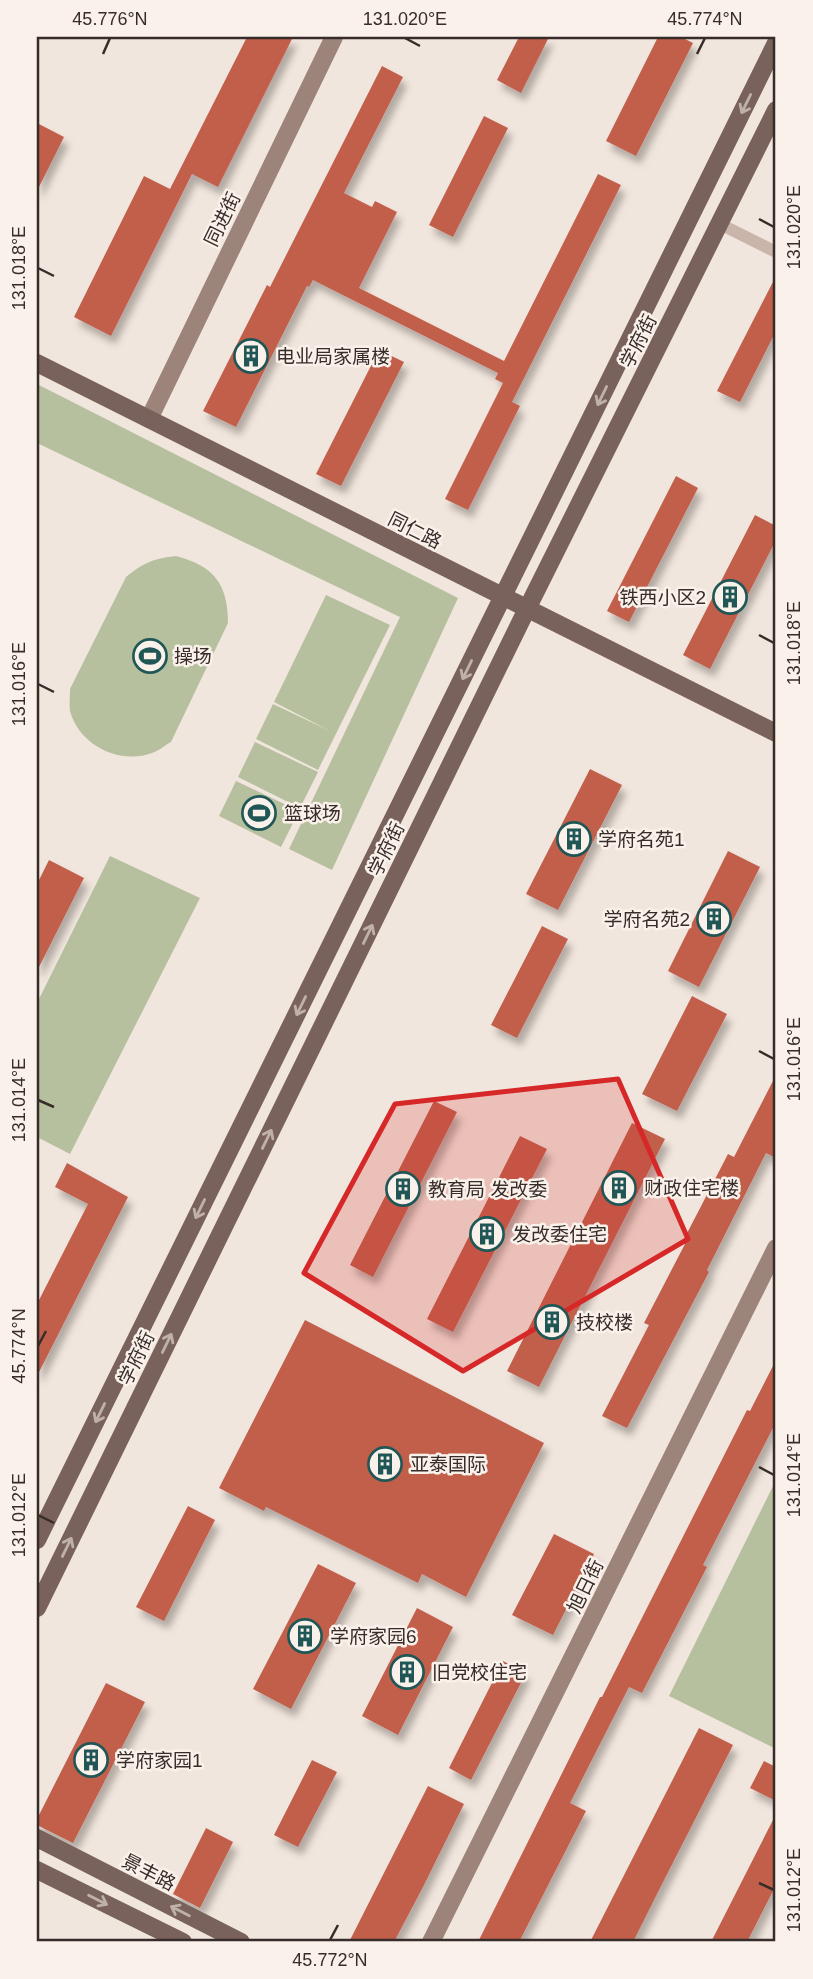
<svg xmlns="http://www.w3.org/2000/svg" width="813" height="1979" viewBox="0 0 813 1979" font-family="Helvetica,'Noto Sans SC',sans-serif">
<defs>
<filter id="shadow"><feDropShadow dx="4.5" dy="8" stdDeviation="3.5" flood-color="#0004"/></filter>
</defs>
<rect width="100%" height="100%" fill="#f1e6dd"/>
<path fill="#b7c09e" d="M 37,384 L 458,598 L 332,870 L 289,849 L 400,617 L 37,443 Z
M 176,556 C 214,566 228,584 228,623 L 171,742 C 165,745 159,751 152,753 C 119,765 79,745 70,711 C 69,704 70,696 70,689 L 126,577 C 143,563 155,558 176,556 Z
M 326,595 L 390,625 L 318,770 L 256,739 L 273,704 L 330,731 L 274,702 Z
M 255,742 L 318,772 L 300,808 L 238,777 Z
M 236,781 L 299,811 L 281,847 L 219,816 Z
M 110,856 L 200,898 L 70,1154 L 37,1137 L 37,1003 Z
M 776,1480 L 776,1749 L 669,1696 Z"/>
<path fill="#c15e4c" filter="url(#shadow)" d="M 247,37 L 293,37 L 218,187 L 192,174 L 111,336 L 74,317 L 144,176 L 170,189 Z
M 519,37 L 549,37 L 521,93 L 497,80 Z
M 658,37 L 681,37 L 693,43 L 636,156 L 606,141 Z
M 382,66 L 403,77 L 344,193 L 372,207 L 375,201 L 397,212 L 359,288 L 504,361 L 598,174 L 621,185 L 512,402 L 520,406 L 468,510 L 445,499 L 503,383 L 495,379 L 498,373 L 313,280 L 309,287 L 307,286 L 236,427 L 203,411 L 267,285 L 270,287 Z
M 484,116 L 508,128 L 453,237 L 429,225 Z
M 37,123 L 64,137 L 37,191 Z
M 776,276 L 776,331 L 740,402 L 717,391 Z
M 379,350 L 404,362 L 341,486 L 316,474 Z
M 676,476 L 698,488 L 629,622 L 607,611 Z
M 755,515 L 776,526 L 776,540 L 710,669 L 683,655 Z
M 590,769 L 622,785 L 558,910 L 526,894 Z
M 728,851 L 760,867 L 699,987 L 668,971 Z
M 49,860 L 84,878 L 37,971 L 37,884 Z
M 542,926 L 568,939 L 517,1038 L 491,1025 Z
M 692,996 L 727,1014 L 677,1111 L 642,1094 Z
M 776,1075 L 776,1158 L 766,1153 L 707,1270 L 709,1272 L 627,1428 L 602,1416 L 649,1325 L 644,1323 L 685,1244 L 682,1243 L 728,1154 L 734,1157 Z
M 434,1101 L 457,1112 L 373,1277 L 350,1265 Z
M 632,1123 L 665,1139 L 539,1387 L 507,1371 Z
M 520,1136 L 547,1149 L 453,1332 L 427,1319 Z
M 67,1163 L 128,1197 L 37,1376 L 37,1304 L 88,1204 L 55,1187 Z
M 305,1320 L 544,1443 L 466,1597 L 422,1574 L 418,1583 L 266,1507 L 264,1511 L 219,1488 Z
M 776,1360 L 776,1422 L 703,1565 L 707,1567 L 642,1693 L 629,1687 L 570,1803 L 586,1811 L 519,1942 L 478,1942 L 600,1697 L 602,1697 L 747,1410 L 750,1411 Z
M 188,1506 L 215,1520 L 164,1621 L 136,1607 Z
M 554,1534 L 594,1554 L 553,1635 L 512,1615 Z
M 318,1564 L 356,1583 L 291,1709 L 253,1689 Z
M 417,1608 L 453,1627 L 398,1735 L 362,1716 Z
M 503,1661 L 526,1673 L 471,1780 L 449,1768 Z
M 106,1683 L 145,1702 L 73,1843 L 37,1825 L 37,1819 Z
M 699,1728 L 733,1745 L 661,1886 L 633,1942 L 590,1942 Z
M 312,1760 L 337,1772 L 298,1847 L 274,1835 Z
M 764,1761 L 776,1767 L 776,1801 L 750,1788 Z
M 428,1786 L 464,1804 L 423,1887 L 394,1942 L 349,1942 Z
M 776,1814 L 776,1885 L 747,1942 L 711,1942 Z
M 206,1828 L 233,1842 L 200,1908 L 173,1894 Z"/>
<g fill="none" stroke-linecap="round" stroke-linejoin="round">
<path stroke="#c9b5aa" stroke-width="12" d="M 720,224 L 776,252"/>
<path stroke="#9d847b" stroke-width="18" d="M 149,419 L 334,37
M 431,1942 L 776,1248"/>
<path stroke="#78625b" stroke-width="18" d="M 37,363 L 776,733
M 37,1540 L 776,43
M 37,1608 L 521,621 L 776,110
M 37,1838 L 241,1942
M 37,1870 L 183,1942"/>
</g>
<defs><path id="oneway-shaft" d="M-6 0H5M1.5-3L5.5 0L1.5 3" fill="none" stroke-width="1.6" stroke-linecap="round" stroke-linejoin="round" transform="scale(1.75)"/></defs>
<g stroke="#bfb1aa">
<use href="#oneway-shaft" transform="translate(746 104) rotate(116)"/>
<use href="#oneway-shaft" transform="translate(602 396) rotate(116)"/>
<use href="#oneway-shaft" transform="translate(467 670) rotate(116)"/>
<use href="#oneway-shaft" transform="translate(368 934) rotate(-64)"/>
<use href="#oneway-shaft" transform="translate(301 1006) rotate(116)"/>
<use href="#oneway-shaft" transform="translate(267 1139) rotate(-64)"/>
<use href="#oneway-shaft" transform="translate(200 1209) rotate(116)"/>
<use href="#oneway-shaft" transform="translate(167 1343) rotate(-64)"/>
<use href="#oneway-shaft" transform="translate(100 1413) rotate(116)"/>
<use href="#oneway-shaft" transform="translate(67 1547) rotate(-64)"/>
<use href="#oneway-shaft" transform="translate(98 1900) rotate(27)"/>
<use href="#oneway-shaft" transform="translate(180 1911) rotate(-153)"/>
</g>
<path fill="#d62828" fill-opacity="0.2" stroke="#d62828" stroke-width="5" stroke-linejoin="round" d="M 618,1079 L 688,1239 L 463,1371 L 304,1273 L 395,1104 Z"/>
<path fill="none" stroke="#372c29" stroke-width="2.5" d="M 405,38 L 420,46M 103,54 L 110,38M 697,54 L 705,38M 759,219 L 774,227M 38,268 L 54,276M 759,635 L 774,643M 38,684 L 54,692M 759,1051 L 774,1059M 38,1100 L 54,1107M 38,1346 L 46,1331M 759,1467 L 774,1475M 38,1515 L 54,1523M 759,1883 L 774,1890M 330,1940 L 338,1925"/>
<defs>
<g id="building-ring" transform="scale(1.75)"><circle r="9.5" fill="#f9f1ea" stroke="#205756" stroke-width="1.5"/><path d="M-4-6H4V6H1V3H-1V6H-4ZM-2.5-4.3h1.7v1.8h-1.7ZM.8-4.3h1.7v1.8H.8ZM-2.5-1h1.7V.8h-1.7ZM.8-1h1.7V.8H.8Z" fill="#205756"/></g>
<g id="stadium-ring" transform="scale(1.75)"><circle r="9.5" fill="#f9f1ea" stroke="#205756" stroke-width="1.5"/><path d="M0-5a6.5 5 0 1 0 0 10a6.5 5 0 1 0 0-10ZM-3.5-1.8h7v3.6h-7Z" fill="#205756"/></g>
</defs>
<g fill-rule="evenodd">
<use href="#building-ring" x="251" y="356"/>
<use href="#building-ring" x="730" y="597"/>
<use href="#stadium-ring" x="150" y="656"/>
<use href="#stadium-ring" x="259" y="813"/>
<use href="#building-ring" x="574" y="839"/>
<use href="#building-ring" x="714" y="919"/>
<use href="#building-ring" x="619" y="1188"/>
<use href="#building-ring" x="403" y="1189"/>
<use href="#building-ring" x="487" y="1234"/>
<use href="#building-ring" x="552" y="1322"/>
<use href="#building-ring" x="385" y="1464"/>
<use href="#building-ring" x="305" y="1636"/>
<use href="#building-ring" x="407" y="1672"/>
<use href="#building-ring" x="91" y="1760"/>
</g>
<g text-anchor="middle" stroke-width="5" stroke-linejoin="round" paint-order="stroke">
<g font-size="19" fill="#372c29" stroke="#f9f1ea">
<text transform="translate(222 219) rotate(-64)" y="7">同进街</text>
<text transform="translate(638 341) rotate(-63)" y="7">学府街</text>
<text transform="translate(415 530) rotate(27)" y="7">同仁路</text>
<text transform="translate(386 849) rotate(-64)" y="7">学府街</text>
<text transform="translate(136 1358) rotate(-64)" y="7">学府街</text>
<text transform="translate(585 1586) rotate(-64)" y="7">旭日街</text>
<text transform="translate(149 1872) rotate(27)" y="7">景丰路</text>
</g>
<g font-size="19" fill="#372c29" stroke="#f9f1ea" text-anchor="start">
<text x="276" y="363">电业局家属楼</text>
<text x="706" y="604" text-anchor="end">铁西小区2</text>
<text x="174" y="663">操场</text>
<text x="284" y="820">篮球场</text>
<text x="598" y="846">学府名苑1</text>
<text x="690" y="926" text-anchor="end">学府名苑2</text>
<text x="644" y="1195">财政住宅楼</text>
<text x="428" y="1196">教育局 发改委</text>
<text x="512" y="1241">发改委住宅</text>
<text x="576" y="1329">技校楼</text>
<text x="410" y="1471">亚泰国际</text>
<text x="330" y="1643">学府家园6</text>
<text x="432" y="1679">旧党校住宅</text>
<text x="116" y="1767">学府家园1</text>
</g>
</g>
<rect width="813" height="1979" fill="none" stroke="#f9f1ea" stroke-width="77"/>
<rect x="38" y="38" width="736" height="1902" fill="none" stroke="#372c29" stroke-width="2.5"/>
<g font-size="18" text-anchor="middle" fill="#372c29">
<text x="110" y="25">45.776°N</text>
<text x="405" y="25">131.020°E</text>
<text x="705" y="25">45.774°N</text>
<text transform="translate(794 227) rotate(-90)" y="6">131.020°E</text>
<text transform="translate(19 268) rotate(-90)" y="6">131.018°E</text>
<text transform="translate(794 643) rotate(-90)" y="6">131.018°E</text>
<text transform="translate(19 684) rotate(-90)" y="6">131.016°E</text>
<text transform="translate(794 1059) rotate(-90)" y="6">131.016°E</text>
<text transform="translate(19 1100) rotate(-90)" y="6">131.014°E</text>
<text transform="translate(19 1346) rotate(-90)" y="6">45.774°N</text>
<text transform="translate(794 1475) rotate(-90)" y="6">131.014°E</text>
<text transform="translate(19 1515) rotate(-90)" y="6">131.012°E</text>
<text transform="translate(794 1890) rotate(-90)" y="6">131.012°E</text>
<text x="330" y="1966">45.772°N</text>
</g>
</svg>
